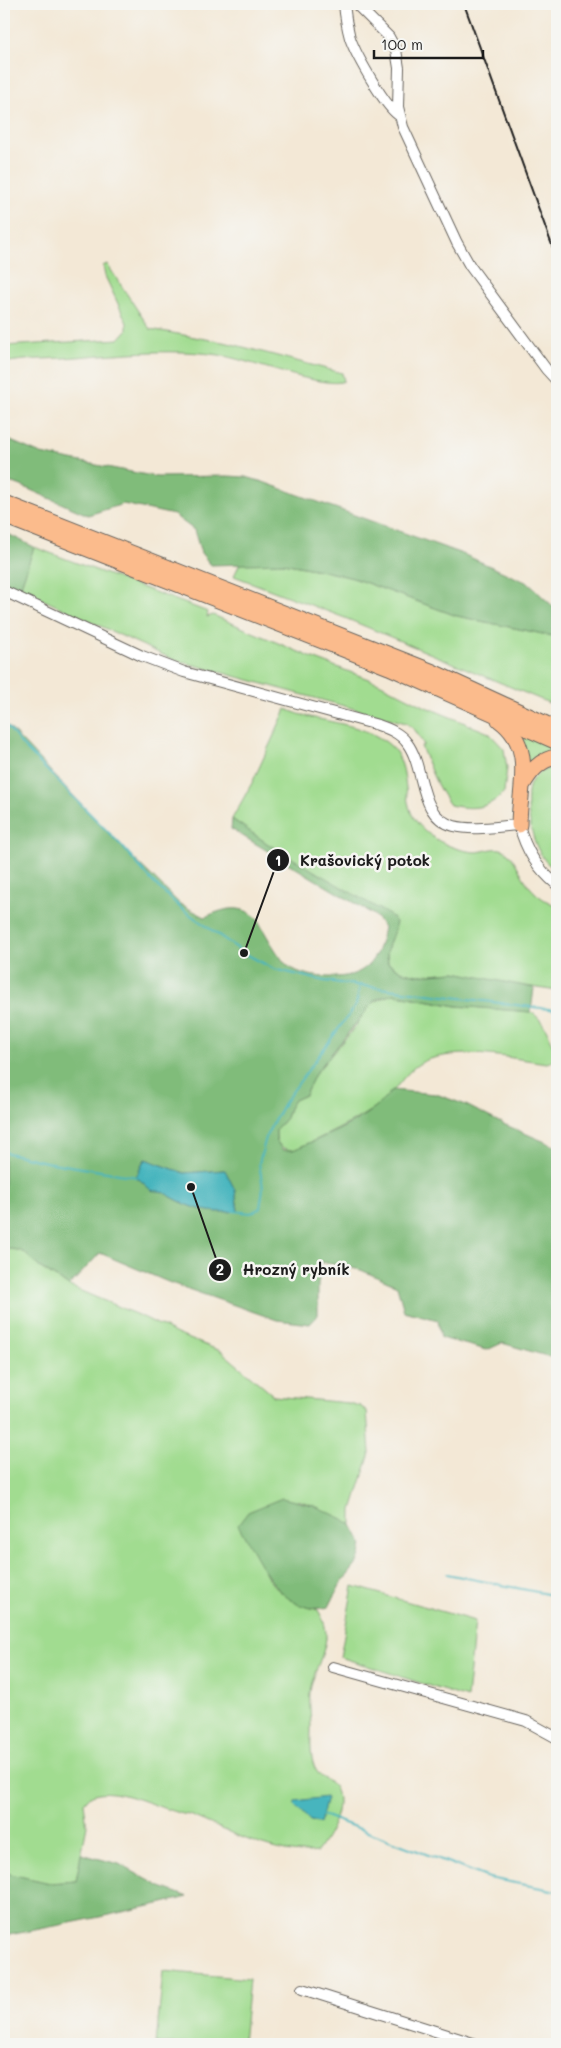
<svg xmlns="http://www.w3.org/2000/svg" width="561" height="2048" viewBox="0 0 561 2048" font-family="Mali,sans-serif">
<rect width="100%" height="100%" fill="#f6f6f2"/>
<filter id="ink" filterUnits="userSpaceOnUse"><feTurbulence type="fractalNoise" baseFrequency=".02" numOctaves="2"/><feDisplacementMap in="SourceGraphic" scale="10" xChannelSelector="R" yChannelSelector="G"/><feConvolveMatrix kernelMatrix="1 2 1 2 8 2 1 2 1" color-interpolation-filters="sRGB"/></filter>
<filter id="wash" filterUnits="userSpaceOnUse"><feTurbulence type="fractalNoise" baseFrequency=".0096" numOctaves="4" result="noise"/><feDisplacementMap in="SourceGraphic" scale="20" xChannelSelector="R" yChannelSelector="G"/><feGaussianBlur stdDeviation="1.12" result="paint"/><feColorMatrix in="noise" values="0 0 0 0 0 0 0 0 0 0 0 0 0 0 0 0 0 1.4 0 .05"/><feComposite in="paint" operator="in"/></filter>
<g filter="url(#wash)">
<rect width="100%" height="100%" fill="#f3e8d6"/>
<path fill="#a1dc90" stroke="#5e7c56" d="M 107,264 L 150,329 L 228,343 L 342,373 L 344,381 C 327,390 245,359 219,355 C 169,348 115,354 64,358 C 44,359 23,359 4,363 L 4,346 L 119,339 L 127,330 L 127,323 L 105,276 L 103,266 Z
M 34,547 L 208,612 L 207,617 L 213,615 L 313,658 L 379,683 L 426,707 L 489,733 L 504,749 L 507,768 L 504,792 C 489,809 472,810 450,805 C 436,787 429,766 421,746 L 424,745 L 415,730 L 406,723 L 172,659 L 20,589 Z
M 240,563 L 283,563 L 324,571 L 353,578 L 457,616 L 557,637 L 557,703 L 549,703 L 345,618 L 234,576 Z
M 286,709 C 316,723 355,720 386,742 C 414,762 399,799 416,821 C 430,839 452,850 475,852 C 484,852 495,846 504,850 C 515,856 521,877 530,887 C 538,897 546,901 557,906 L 557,991 L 494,981 L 455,972 L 418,975 L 403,972 L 388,963 L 387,948 L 396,922 L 268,844 L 232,819 L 253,781 Z
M 515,729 L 557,749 L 557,753 L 525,774 Z
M 557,765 L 557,872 C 550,866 543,860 539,851 C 531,838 523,795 531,782 C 535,774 549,767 557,765 Z
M 393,994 L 457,1006 L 531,1012 C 544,1019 553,1042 556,1056 L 553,1061 L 547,1063 C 508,1058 469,1048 430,1059 C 406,1066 397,1092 380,1104 C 353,1123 323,1137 293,1150 C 279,1149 275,1143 276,1129 L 286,1118 L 289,1108 L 294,1100 L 305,1095 L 315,1074 L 355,1027 L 369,1004 Z
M 4,1249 L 16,1249 L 27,1253 L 39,1267 L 69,1286 L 145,1318 L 179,1335 L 221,1351 L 274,1396 L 348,1403 L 360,1406 L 367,1411 L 370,1453 L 352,1510 L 352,1525 L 312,1505 L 298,1500 L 262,1566 C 271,1591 294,1603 318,1610 C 336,1639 319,1656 311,1686 C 308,1698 311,1715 311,1728 C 311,1740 309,1762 318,1773 C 322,1779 331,1781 335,1788 C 345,1808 328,1837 317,1852 C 279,1859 225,1829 189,1815 C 163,1812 117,1784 92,1795 C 89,1797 86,1801 84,1803 L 87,1826 L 76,1881 L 50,1883 L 9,1874 L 4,1870 Z
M 353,1586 L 475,1621 L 467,1698 L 340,1657 Z
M 163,1971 L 249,1979 L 243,2044 L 156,2044 Z"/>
<path fill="#80bc7a" stroke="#4e6c4b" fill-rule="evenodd" d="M 4,438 L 41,454 L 157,477 L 227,476 L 246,477 L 263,482 L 465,555 L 528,583 L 557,610 L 557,637 L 457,616 L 353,578 L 324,571 L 283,563 L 211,565 L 201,553 L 194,530 L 174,515 L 123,504 L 88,515 L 19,485 L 4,481 Z
M 4,532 L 34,547 L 20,589 L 4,582 Z
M 4,722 L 120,845 L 180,904 L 205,917 C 223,909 240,903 257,918 C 263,930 279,958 288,966 C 299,974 315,977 329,977 C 365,978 378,962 384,927 L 374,915 L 231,829 L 232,819 L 268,844 L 391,916 L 396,922 C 394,937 384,947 388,963 L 403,972 L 418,975 L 455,972 L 534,988 L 531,1012 L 457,1006 L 393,994 L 375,1000 L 315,1074 L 305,1095 L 294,1100 L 289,1108 L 286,1118 L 276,1129 L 276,1141 L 283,1150 L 293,1150 C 327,1135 369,1120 392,1090 L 436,1094 L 466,1105 L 501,1123 L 557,1147 L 557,1359 L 502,1343 L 487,1350 L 441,1338 L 438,1320 L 404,1311 L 397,1286 L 361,1270 L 321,1262 L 318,1285 L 318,1315 L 310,1324 L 277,1320 L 168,1282 L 100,1253 L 69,1286 C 60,1280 50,1274 41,1268 C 24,1256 29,1249 4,1249 ZM 145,1159 L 184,1173 L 224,1170 L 235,1190 L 238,1210 C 209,1216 186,1206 163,1192 C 160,1190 155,1191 152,1190 C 147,1187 141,1180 136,1177 Z
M 282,1498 L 313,1505 L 345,1520 L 352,1525 L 362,1544 L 360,1555 L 356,1565 L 340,1585 L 329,1607 C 280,1618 258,1558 238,1525 L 248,1512 Z
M 81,1854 L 119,1864 L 161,1887 L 188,1897 C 127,1912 66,1924 4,1936 L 4,1870 L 10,1874 L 50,1883 L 76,1881 Z"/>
<path fill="#46b5be" stroke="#31686d" d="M 145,1159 L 184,1173 L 225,1170 L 235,1190 L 238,1211 C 207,1215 188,1207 163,1192 C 160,1190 155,1192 151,1190 C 147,1187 141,1180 136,1177 Z
M 326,1797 L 327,1798 L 320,1823 L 310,1821 L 294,1804 L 296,1801 Z"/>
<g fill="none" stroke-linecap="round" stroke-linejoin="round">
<path stroke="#46b5be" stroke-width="2" d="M 4,722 L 22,745 L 121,845 L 153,882 L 182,909 L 244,953 L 274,969 L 324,981 L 557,1010
M 4,1152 L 46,1162 L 137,1177
M 233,1211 L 251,1213 L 260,1208 L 263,1188 L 259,1163 L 267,1134 L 284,1103 L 356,1005 L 360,985
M 447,1574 L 557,1596
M 323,1815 L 489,1878 L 557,1891"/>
</g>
</g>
<g filter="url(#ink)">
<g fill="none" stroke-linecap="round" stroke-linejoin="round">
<g stroke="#67635d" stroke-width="12">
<path id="minor" d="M 344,4 C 345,15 347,27 350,38 C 356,55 386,109 400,116
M 356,4 L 389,37 L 396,50 L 399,68 L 398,107 L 403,127 L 457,243 L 470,266 L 546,369 L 557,381
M 4,591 L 142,656 L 184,672 L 378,725 C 389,729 400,733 407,743 C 426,768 417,816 454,826 C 474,831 499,826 519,825 C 526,851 537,868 557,885
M 333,1667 L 526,1721 L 557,1738
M 302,1989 L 476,2044"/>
</g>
<g stroke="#67635d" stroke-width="17">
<path id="highway" d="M 4,503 L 433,672 L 557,729
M 4,516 L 389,667 L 557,742
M 499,720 C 536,747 519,787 519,825
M 522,786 C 530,772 540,759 557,757"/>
</g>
<use href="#minor" stroke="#fff" stroke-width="10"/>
<use href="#highway" stroke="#fbbb8c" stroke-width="15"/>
<path stroke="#1c1c1c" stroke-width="2" d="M 464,4 L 557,259"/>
</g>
</g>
<path fill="none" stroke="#1c1c1c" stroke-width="2" d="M244 953L278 860M191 1187L220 1270"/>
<g fill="#1c1c1c" stroke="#f6f6f2" stroke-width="2">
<circle cx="244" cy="953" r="5"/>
<circle cx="191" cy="1187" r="5"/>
<circle cx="278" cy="860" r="12"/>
<circle cx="220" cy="1270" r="12"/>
</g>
<g font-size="15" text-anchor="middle" font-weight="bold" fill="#fff">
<text x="278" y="866">1</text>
<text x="220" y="1275">2</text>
</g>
<g font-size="15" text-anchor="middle" font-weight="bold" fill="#1c1c1c" stroke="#f6f6f2" stroke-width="5" stroke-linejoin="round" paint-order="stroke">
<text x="365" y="866">Krašovický potok</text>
<text x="296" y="1275">Hrozný rybník</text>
</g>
<rect width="561" height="2048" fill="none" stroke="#f6f6f2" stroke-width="20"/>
<path d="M374 50v8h109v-8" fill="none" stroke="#1c1c1c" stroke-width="2.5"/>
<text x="381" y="50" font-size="15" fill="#1c1c1c" stroke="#f6f6f2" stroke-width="4" paint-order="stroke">100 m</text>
</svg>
